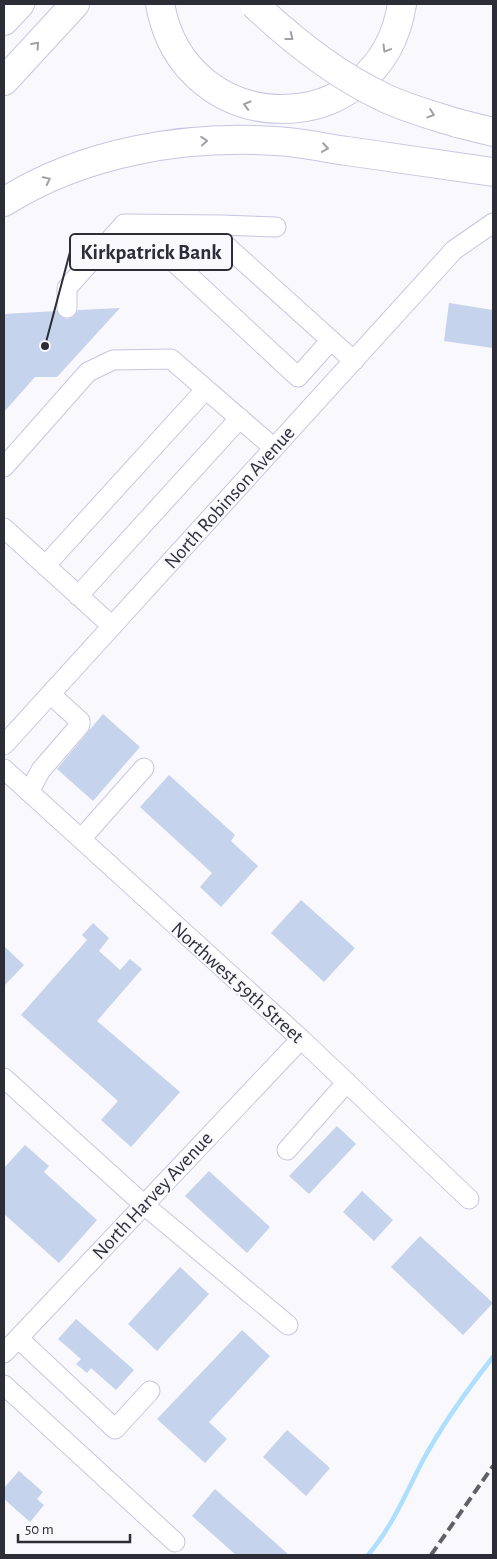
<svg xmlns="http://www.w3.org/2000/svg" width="497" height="1559" viewBox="0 0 497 1559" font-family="'Alegreya Sans',sans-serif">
<rect width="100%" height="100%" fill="#f8f8fd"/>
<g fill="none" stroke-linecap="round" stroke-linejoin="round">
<path stroke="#aedfff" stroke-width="4.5" d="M 368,1555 C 392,1527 405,1495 422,1462 C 442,1425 467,1390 493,1357"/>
</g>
<path fill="#c5d3ec" d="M 449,303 L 493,310 L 493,348 L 444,341 Z
M 120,308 L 57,377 L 35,377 L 4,412 L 4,314 L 57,311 L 61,317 L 67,319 L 73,317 L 78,310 Z
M 103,714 L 140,747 L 93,801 L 57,769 Z
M 169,775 L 235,835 L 231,841 L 258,866 L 221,907 L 200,887 L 212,873 L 140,807 Z
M 301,900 L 355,948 L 324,982 L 271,933 Z
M 93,923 L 109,938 L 99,951 L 120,970 L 130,959 L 142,969 L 97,1021 L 180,1092 L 131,1147 L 101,1120 L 118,1101 L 21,1015 L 87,940 L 82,935 Z
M 4,946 L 24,965 L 4,986 Z
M 337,1126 L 356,1144 L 309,1194 L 289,1176 Z
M 25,1145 L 49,1166 L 44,1172 L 97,1220 L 59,1263 L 4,1214 L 4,1168 Z
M 209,1171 L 270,1227 L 247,1253 L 185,1196 Z
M 362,1191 L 393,1220 L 374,1241 L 343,1212 Z
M 420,1236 L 493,1303 L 463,1335 L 391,1267 Z
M 180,1267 L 209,1294 L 157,1351 L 128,1324 Z
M 76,1319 L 134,1370 L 116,1390 L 91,1368 L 87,1373 L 76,1364 L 81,1359 L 58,1339 Z
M 242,1330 L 270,1356 L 209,1422 L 227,1439 L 205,1463 L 157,1419 Z
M 287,1430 L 330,1468 L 306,1496 L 263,1457 Z
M 19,1471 L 43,1492 L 37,1499 L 44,1505 L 30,1522 L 4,1499 L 4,1488 Z
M 215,1489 L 289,1555 L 236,1555 L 192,1516 Z"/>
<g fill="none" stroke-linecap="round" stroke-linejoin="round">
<g stroke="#c7c6e2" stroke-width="21">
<path id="minor" d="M 133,224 L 298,377 L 331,340
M 221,225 L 276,227
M 67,308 L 67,288 L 124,224 L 221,225 L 221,241 L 354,361
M 4,467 L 88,372 L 113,360 L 171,359 L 274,448
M 4,528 L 112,626
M 45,566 L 206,389
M 78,596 L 240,418
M 4,745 L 454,250 L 493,223
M 4,769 L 301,1039 L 469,1199
M 29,792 L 41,770 L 80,725 L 80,721 L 50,694
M 81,839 L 144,768
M 4,1078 L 143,1204 L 288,1325
M 287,1150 L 347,1082
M 18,1338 L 115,1429 L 150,1391
M 4,1353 L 301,1039
M 4,1385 L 175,1542"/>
</g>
<g stroke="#c7c6e2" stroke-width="30">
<path id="highway" d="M 160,4 C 185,144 380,144 402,4
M 4,21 L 20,4
M 4,81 L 75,4
M 457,123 L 493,132
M 4,202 C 83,152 184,135 276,141 C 300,142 324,148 347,151 C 396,158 445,165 493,172"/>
</g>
<use href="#minor" stroke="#fff" stroke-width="19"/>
<use href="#highway" stroke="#fff" stroke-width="28"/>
<path stroke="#60606a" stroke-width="4" stroke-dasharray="10 5" stroke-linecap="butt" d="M 431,1555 L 493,1466"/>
<g stroke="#c7c6e2" stroke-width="30" stroke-linecap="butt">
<path id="highway-bridge" d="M 254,4 C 292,40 333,73 381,96 C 404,108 432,115 457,123"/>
</g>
<use href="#highway-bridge" stroke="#fff" stroke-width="28"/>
</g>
<defs><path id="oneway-chevron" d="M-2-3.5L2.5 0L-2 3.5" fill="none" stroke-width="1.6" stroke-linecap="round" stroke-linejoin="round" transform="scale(1.25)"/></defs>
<g stroke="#a0a0a5">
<use href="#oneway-chevron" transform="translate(290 37) rotate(38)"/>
<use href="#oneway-chevron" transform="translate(36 45) rotate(-48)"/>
<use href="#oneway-chevron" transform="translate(386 49) rotate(121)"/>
<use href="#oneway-chevron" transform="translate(247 105) rotate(-164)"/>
<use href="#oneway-chevron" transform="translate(431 114) rotate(19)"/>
<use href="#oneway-chevron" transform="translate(204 141) rotate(-5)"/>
<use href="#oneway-chevron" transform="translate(325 148) rotate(8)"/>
<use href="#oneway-chevron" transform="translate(47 180) rotate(-26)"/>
</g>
<g text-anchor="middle" stroke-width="4" stroke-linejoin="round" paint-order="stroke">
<g font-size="20" fill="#2d2d38" stroke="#f8f8fd">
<text transform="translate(229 497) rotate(-48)" y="7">North Robinson Avenue</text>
<text transform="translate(238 982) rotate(42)" y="7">Northwest 59th Street</text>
<text transform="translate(152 1195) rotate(-47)" y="7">North Harvey Avenue</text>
</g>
</g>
<path fill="none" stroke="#2d2d38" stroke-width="2" d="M45 346L70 252"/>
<circle fill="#2d2d38" stroke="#f8f8fd" stroke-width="2" cx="45" cy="346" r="5"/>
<rect fill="#f8f8fd" stroke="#2d2d38" stroke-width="2" x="70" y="234" width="162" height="36" rx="5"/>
<g font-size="21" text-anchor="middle" font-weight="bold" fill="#2d2d38">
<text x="151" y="259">Kirkpatrick Bank</text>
</g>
<rect width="497" height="1559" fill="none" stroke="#2d2d38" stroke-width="10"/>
<path d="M18 1534v8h112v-8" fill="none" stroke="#2d2d38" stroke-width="2.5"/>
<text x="25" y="1534" font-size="15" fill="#2d2d38" stroke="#f8f8fd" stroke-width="4" paint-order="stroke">50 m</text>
</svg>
